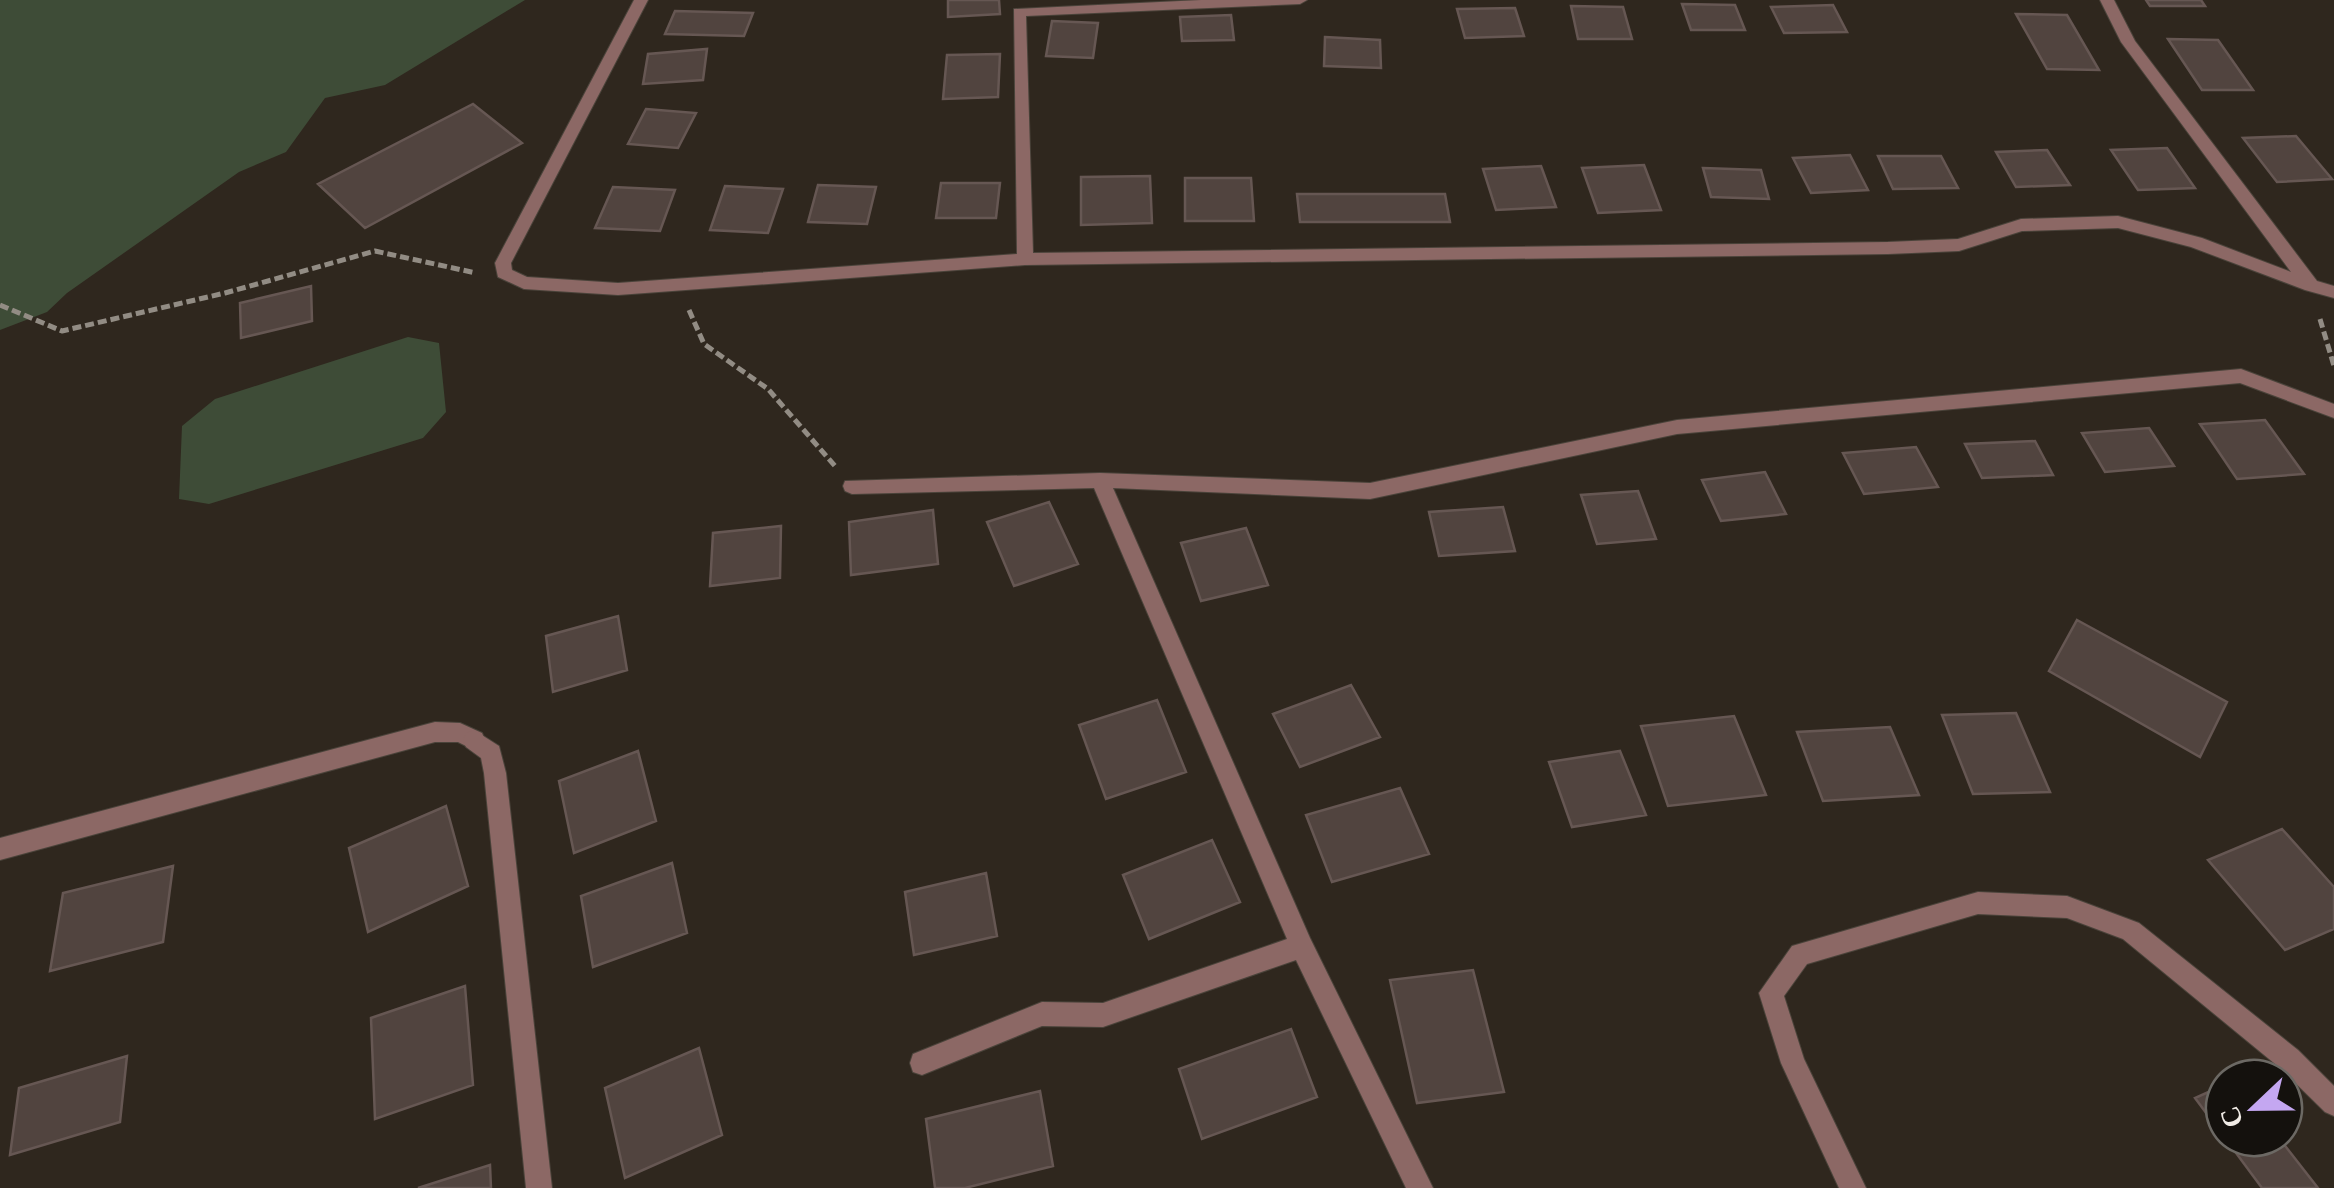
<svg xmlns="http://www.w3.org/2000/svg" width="2334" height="1188" viewBox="0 0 2334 1188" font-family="'Times New Roman',serif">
<rect width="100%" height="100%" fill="#2f271e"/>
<path fill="#3e4c37" d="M 0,0 L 525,0 L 385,85 L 325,98 L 286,152 L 239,172 L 67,293 L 47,312 L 0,330 Z
M 408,337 L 439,343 L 446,412 L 423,438 L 209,504 L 179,499 L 182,426 L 215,399 Z"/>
<path fill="#51443f" stroke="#665753" stroke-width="2.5" d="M 948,0 L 999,0 L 1000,14 L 948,17 Z
M 2146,0 L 2201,0 L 2205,6 L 2150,6 Z
M 1682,4 L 1735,5 L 1745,30 L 1691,30 Z
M 1833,5 L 1847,32 L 1784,33 L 1771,7 Z
M 1571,6 L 1623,7 L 1632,39 L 1578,39 Z
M 1515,8 L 1524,36 L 1465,38 L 1457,9 Z
M 675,11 L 753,13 L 744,36 L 665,34 Z
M 2016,14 L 2067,15 L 2099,70 L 2047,69 Z
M 1231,15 L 1234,40 L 1182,41 L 1180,17 Z
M 1052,21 L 1098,23 L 1093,58 L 1046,56 Z
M 1325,37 L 1380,40 L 1381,68 L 1324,66 Z
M 2168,39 L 2218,40 L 2253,90 L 2202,90 Z
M 707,49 L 703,80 L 643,84 L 648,54 Z
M 1000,54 L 998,97 L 943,99 L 947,55 Z
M 473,104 L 522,143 L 365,228 L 318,184 Z
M 646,109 L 696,113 L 678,148 L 628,144 Z
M 2296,136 L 2332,179 L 2277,182 L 2243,138 Z
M 2167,148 L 2195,188 L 2138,190 L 2111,150 Z
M 2047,150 L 2070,185 L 2016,187 L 1996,152 Z
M 1850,155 L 1868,190 L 1811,193 L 1793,158 Z
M 1878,156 L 1941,156 L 1958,188 L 1893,189 Z
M 1644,165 L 1661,210 L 1598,213 L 1582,168 Z
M 1541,166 L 1556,207 L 1496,210 L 1483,169 Z
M 1703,168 L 1761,170 L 1769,199 L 1711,197 Z
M 1150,176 L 1152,223 L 1081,225 L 1081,177 Z
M 1185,178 L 1251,178 L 1254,221 L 1185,221 Z
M 941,183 L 1000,183 L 996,218 L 936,218 Z
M 818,185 L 876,187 L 867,224 L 808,222 Z
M 725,186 L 783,189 L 768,233 L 710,230 Z
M 613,187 L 675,190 L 660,231 L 595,228 Z
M 1297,194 L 1445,194 L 1450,222 L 1300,222 Z
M 311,286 L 312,321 L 241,338 L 240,303 Z
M 2265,420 L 2304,474 L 2237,479 L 2200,424 Z
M 2149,428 L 2174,466 L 2105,472 L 2082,433 Z
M 2035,441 L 2053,475 L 1982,478 L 1965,444 Z
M 1916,447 L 1938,487 L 1864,494 L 1843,453 Z
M 1765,472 L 1786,514 L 1721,521 L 1702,480 Z
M 1638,491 L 1656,539 L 1597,544 L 1581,495 Z
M 1049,502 L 1078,564 L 1014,586 L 987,522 Z
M 1503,507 L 1515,551 L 1439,556 L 1429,512 Z
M 933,510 L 938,564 L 851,575 L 849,522 Z
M 781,526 L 780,578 L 710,586 L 713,533 Z
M 1246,528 L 1268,585 L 1201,601 L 1181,543 Z
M 618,616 L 627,670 L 553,692 L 546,636 Z
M 2077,620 L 2227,702 L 2200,757 L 2049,671 Z
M 1351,685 L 1380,737 L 1300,767 L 1273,714 Z
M 1157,700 L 1186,772 L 1106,799 L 1079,725 Z
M 2016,713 L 2050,792 L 1973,794 L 1942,715 Z
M 1734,716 L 1766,795 L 1668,806 L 1641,726 Z
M 1890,727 L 1919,795 L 1823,801 L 1797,732 Z
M 638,751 L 656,821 L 574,853 L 559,781 Z
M 1620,751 L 1646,815 L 1572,827 L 1549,762 Z
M 1400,788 L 1429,854 L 1332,882 L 1306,815 Z
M 446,806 L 468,886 L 368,932 L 349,848 Z
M 2282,829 L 2334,887 L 2334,929 L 2285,950 L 2208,860 Z
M 1212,840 L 1240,902 L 1149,939 L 1123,875 Z
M 672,863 L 687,933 L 593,967 L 581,896 Z
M 173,866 L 163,942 L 50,971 L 63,893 Z
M 986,873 L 997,936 L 914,955 L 905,892 Z
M 1473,970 L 1504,1092 L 1417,1103 L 1390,980 Z
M 465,986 L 473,1085 L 375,1119 L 371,1018 Z
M 1291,1029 L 1317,1097 L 1202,1139 L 1179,1069 Z
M 699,1048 L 722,1135 L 625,1178 L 605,1088 Z
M 127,1056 L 120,1122 L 10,1155 L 19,1088 Z
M 2224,1085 L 2224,1137 L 2195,1098 Z
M 1040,1091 L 1053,1166 L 965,1188 L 935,1188 L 926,1119 Z
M 2225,1138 L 2279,1138 L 2318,1188 L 2262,1188 Z
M 490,1165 L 491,1188 L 418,1188 Z"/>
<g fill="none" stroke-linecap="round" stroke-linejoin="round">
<g stroke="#4a433a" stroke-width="2">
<path id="lane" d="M 435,722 L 460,723 L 482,733 L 485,740 L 482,747 L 474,750 L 458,742 L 435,742 L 0,860 L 0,838 Z"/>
</g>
<g stroke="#4a433a" stroke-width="2">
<path id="street" d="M 634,0 L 648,0 L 511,263 L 512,270 L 527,277 L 618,283 L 1017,254 L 1014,9 L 1201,0 L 1307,0 L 1300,4 L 1026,16 L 1033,253 L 1888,242 L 1958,239 L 2021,219 L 2118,216 L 2202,238 L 2291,272 L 2121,42 L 2100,0 L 2114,0 L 2135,41 L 2317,281 L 2334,286 L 2334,298 L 2305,290 L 2191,247 L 2118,228 L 2022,231 L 1959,251 L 1888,254 L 1025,265 L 618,295 L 524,289 L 498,277 L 495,263 Z
M 2241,369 L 2334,404 L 2334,418 L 2240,383 L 1677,434 L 1370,499 L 1113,488 L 1310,938 L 1433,1188 L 1406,1188 L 1296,960 L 1103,1027 L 1042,1026 L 922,1075 L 913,1072 L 910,1063 L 913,1054 L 1042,1002 L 1103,1003 L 1287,939 L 1094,488 L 852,494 L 845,491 L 843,486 L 845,481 L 1100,473 L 1370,483 L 1677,420 Z
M 474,730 L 499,746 L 506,773 L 552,1188 L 526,1188 L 484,773 L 481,758 L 466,747 L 463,740 L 466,733 Z
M 1978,892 L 2067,896 L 2139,923 L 2298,1050 L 2334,1086 L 2334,1116 L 2325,1112 L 2280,1068 L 2123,939 L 2067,918 L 1978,914 L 1807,964 L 1784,996 L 1804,1059 L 1866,1188 L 1839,1188 L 1781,1063 L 1759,993 L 1792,946 Z"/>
</g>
<path stroke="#928c84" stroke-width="5" stroke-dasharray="9 4" stroke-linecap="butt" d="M 0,305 L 62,331 L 225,293 L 375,251 L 476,273
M 689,310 L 704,344 L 768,389 L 835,466
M 2320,319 L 2334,366"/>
<use href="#lane" fill="#8c6865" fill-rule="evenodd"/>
<use href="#street" fill="#8c6865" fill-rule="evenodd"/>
</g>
<g transform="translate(2254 1108) rotate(248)"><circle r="48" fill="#14110d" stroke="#6c6964" stroke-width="2.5"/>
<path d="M0-8L18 38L0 25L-18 38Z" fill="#c4a7f1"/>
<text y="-15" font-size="28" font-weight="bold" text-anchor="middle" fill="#f1ece6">С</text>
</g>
</svg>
